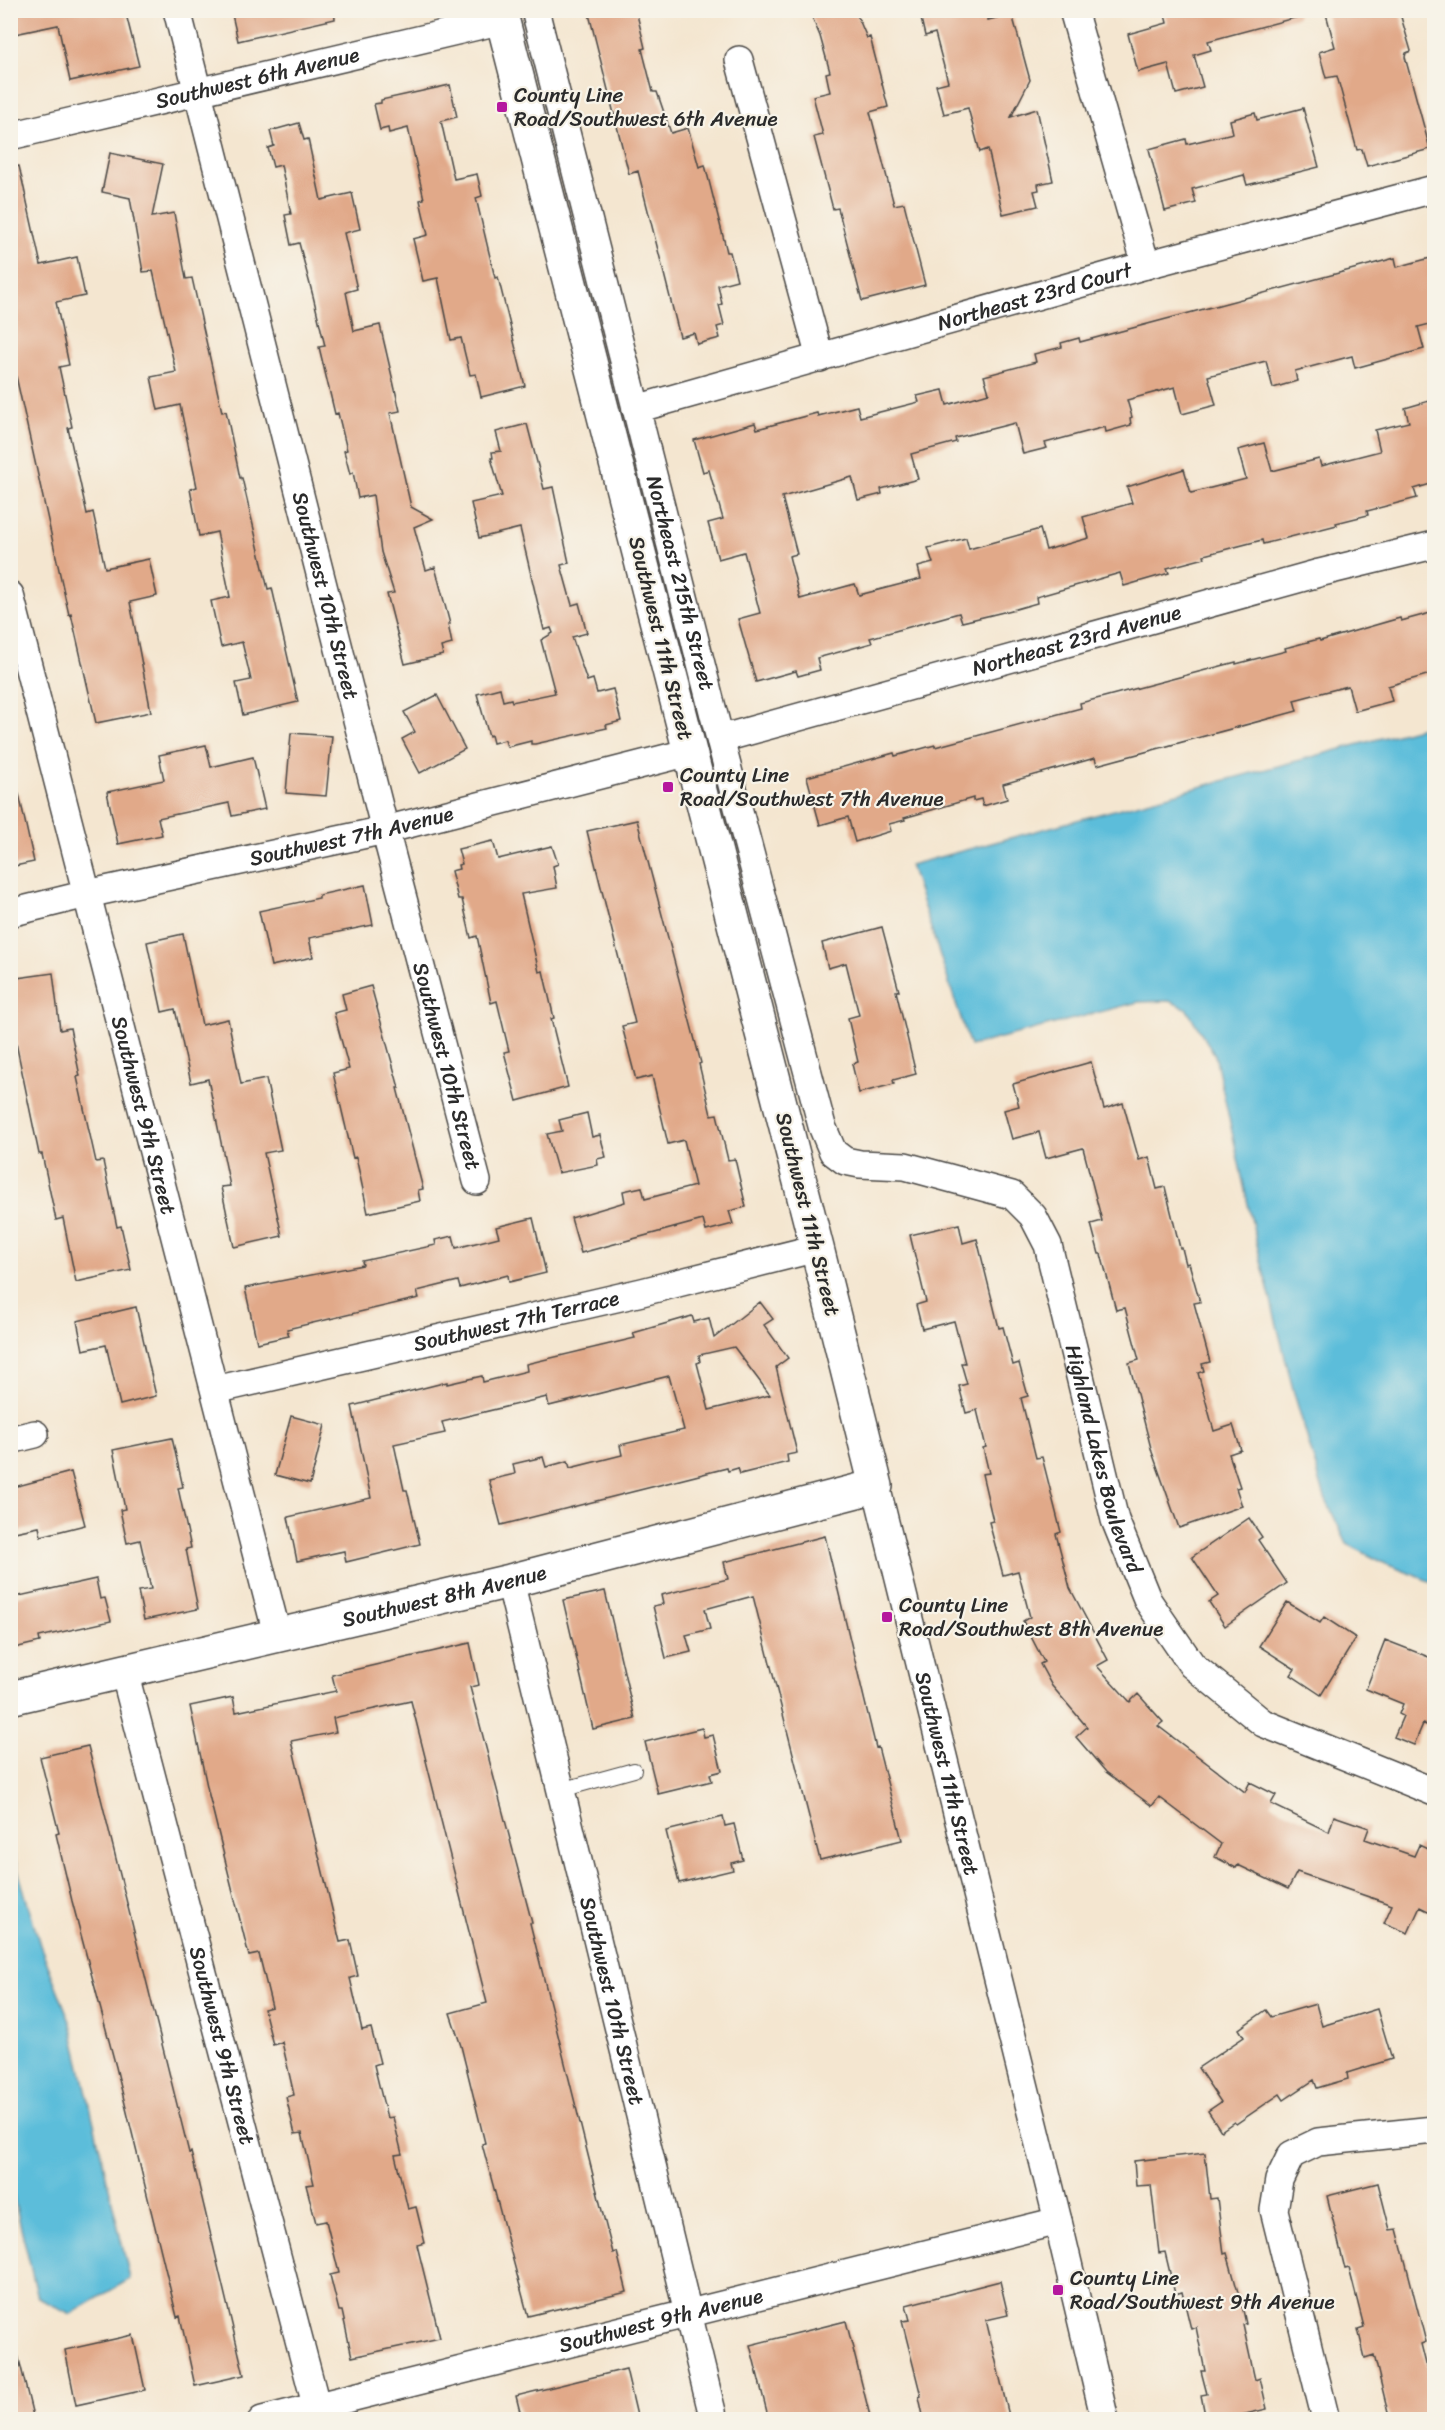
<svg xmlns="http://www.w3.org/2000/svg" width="1445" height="2430" viewBox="0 0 1445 2430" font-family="Sriracha,sans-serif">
<rect width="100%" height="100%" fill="#f7f3e8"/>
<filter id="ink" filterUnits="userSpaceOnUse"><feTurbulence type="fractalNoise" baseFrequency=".0167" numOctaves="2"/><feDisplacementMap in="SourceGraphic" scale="12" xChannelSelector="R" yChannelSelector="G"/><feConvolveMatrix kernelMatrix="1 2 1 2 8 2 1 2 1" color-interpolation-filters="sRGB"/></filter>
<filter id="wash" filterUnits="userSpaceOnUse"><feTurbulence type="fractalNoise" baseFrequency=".008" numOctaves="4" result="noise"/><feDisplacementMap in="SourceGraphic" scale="24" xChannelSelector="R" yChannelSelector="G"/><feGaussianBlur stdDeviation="1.35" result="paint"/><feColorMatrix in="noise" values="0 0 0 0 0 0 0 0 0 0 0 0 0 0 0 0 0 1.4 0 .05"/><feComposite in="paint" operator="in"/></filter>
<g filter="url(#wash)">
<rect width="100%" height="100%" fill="#f4e6d0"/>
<path fill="#5cbdda" stroke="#447482" stroke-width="1.5" d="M 1434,724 L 1434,1583 L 1386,1564 L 1347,1544 L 1325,1498 L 1294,1393 L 1258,1249 L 1215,1055 L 1186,1008 L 1169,1001 L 1138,1002 L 970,1046 L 910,865 Z
M 10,1854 L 13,1854 L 40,1945 L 71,2024 L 130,2279 L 71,2314 L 38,2298 L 11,2186 Z"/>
<g id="blocks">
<path fill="#e1a989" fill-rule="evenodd" d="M 10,10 L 125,10 L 139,66 L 70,81 L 58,25 L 10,35 Z
M 231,10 L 334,10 L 335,19 L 238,41 Z
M 588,10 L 636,10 L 645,48 L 642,49 L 653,92 L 657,92 L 671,133 L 688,128 L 699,167 L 705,165 L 727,252 L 730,252 L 737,280 L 718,285 L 722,304 L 719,305 L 724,325 L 717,327 L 720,338 L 697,344 L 694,333 L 680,337 L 638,171 L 629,174 Z
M 809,10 L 855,10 L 867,38 L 870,37 L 888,107 L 870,112 L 894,205 L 904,203 L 925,285 L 862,301 L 838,208 L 833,209 L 814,137 L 823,135 L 813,96 L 830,92 L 826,73 L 830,72 L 820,36 Z
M 919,10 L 986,10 L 988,20 L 1012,14 L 1030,80 L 1011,117 L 1037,109 L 1053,181 L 1038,184 L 1039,190 L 1034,191 L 1038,206 L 1003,214 L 988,149 L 980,152 L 968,108 L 944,114 L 936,85 L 948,82 L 935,33 L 925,36 Z
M 1164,10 L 1297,10 L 1298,17 L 1208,41 L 1211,50 L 1194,55 L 1203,87 L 1176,94 L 1168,64 L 1138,72 L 1128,34 L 1167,23 Z
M 1325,10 L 1399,10 L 1411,51 L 1406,53 L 1405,57 L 1430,149 L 1367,166 L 1362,149 L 1357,150 L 1337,76 L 1326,78 L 1319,52 L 1335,47 Z
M 450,85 L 457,117 L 441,121 L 454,179 L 477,174 L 482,196 L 476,198 L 495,278 L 498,277 L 525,386 L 481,397 L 476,374 L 470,375 L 461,338 L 451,340 L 438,278 L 423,281 L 413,239 L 428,235 L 420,200 L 424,199 L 408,128 L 389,133 L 388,128 L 380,130 L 374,104 L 381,103 L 381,100 Z
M 1303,108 L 1319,167 L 1247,185 L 1244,175 L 1192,189 L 1196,203 L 1165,211 L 1149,149 L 1186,139 L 1187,144 L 1233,133 L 1230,120 L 1255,113 L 1257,120 Z
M 299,123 L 304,140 L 308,139 L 321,200 L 352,193 L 360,229 L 344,233 L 357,289 L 346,292 L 354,331 L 380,325 L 400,411 L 390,413 L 411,507 L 433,519 L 414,527 L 426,570 L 435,567 L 450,624 L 448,624 L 452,644 L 441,647 L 443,655 L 405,664 L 387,594 L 394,593 L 381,552 L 373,495 L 358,498 L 353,472 L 350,474 L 344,451 L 347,450 L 338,413 L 335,414 L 319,347 L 325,346 L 313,296 L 299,243 L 291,245 L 285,215 L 291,214 L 281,165 L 273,167 L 268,148 L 274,146 L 270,131 Z
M 110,153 L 163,164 L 152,217 L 174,213 L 186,279 L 192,278 L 222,412 L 226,411 L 240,478 L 242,478 L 268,589 L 272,588 L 298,702 L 243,715 L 236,683 L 251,680 L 242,642 L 221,647 L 211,601 L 230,597 L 217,532 L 199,536 L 190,489 L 197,487 L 180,405 L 158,410 L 151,377 L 176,372 L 153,271 L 143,272 L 130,198 L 102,192 Z
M 19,166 L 41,265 L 77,257 L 85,296 L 56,302 L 69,365 L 59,367 L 72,427 L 68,428 L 87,514 L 93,512 L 105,568 L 149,559 L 157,596 L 130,602 L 151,712 L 96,723 L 71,614 L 69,615 L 16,376 L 10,378 L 10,167 Z
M 1434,257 L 1434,323 L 1418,327 L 1424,349 L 1355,368 L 1352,356 L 1295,371 L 1297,381 L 1273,388 L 1266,361 L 1208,376 L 1216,405 L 1182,414 L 1175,387 L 1127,400 L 1132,417 L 1130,418 L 1131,425 L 1106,432 L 1105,427 L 1045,443 L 1047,448 L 1023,454 L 1015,423 L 955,438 L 956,442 L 911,454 L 918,479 L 881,489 L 882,494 L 858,500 L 852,477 L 782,497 L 797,554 L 789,556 L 800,599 L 855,584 L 859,595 L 921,579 L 918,567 L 933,563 L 928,548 L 966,538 L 969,549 L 1040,529 L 1046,550 L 1089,538 L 1083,517 L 1132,503 L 1127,487 L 1184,469 L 1191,493 L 1246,479 L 1238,450 L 1264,443 L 1272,471 L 1319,459 L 1321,466 L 1380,451 L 1375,430 L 1409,422 L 1405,408 L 1429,401 L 1434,421 L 1434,483 L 1414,489 L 1417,498 L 1367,511 L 1368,515 L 1336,523 L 1337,525 L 1263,544 L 1262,540 L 1204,555 L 1205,558 L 1167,568 L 1169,573 L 1124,586 L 1120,573 L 1036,597 L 1037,603 L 1016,609 L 962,622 L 959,613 L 870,638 L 872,643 L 817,658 L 820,670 L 798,676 L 796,671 L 756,682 L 738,619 L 760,613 L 744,552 L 718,559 L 708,523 L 723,519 L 709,470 L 703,472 L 694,440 L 755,423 L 757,429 L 817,413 L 818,416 L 857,406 L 860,417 L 919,402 L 917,396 L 943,390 L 947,405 L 989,393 L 984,376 L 1036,362 L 1034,354 L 1062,347 L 1061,343 L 1079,338 L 1080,342 L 1395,258 L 1397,267 Z
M 527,424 L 544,489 L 553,487 L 569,563 L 561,565 L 572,605 L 579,603 L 587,633 L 572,637 L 587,681 L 593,679 L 597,693 L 613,689 L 621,721 L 606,725 L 607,728 L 535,744 L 531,744 L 531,741 L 507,747 L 505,740 L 493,743 L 491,735 L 489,736 L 477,694 L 500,688 L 503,701 L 511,699 L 512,702 L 555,693 L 541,640 L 553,633 L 551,628 L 544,630 L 520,528 L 479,538 L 471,503 L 502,496 L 491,458 L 493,458 L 492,452 L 501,451 L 496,432 Z
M 1434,612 L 1434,673 L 1388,686 L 1392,701 L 1355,711 L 1348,686 L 1294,700 L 1297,711 L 1097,765 L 1095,758 L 1003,784 L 1007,799 L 983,806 L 981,799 L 973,801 L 973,798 L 904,818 L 905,820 L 889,824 L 891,831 L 855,842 L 848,817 L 820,825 L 807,777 L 894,753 L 895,756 L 935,745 L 935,747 L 1081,708 L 1080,703 L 1104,697 L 1236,662 L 1236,664 L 1286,651 L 1285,648 L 1319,639 L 1320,641 L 1400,618 L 1401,621 Z
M 437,695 L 465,749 L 420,773 L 402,739 L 415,732 L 404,712 Z
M 291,733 L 332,736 L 326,796 L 286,793 Z
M 206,745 L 211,767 L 253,757 L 265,809 L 232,816 L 229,803 L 158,818 L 162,835 L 118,844 L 107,792 L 164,780 L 159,755 Z
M 19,794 L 34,862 L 10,867 L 10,795 Z
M 637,820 L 701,1063 L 699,1064 L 711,1115 L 717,1114 L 728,1160 L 735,1159 L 746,1207 L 729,1211 L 733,1224 L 706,1231 L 703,1220 L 581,1253 L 571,1218 L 625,1202 L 623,1191 L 642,1187 L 645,1199 L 695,1186 L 684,1140 L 668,1144 L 652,1076 L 636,1080 L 622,1026 L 635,1023 L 587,831 Z
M 493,841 L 498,859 L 552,846 L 558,864 L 553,866 L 557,888 L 521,894 L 539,972 L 543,971 L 554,1018 L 551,1019 L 568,1087 L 517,1101 L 504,1052 L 509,1051 L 497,1001 L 491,1003 L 477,936 L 471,938 L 462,899 L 458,899 L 451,871 L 459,869 L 458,865 L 462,864 L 458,849 Z
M 365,885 L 373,925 L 309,938 L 313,957 L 271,966 L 259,911 L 319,898 L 319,895 Z
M 882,927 L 899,991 L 896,991 L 916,1074 L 893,1080 L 894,1084 L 859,1093 L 852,1064 L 858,1062 L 848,1018 L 859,1015 L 846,963 L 828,968 L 822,943 Z
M 183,934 L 202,1025 L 228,1019 L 241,1084 L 266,1079 L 281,1150 L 264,1153 L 282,1236 L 234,1247 L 221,1187 L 230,1186 L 208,1079 L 191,1083 L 175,1009 L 162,1012 L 147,942 Z
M 53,973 L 60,1030 L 70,1028 L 80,1076 L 77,1077 L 96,1162 L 103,1161 L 117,1227 L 121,1226 L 131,1270 L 76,1282 L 63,1218 L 56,1220 L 42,1154 L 39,1154 L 10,1014 L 10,979 Z
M 371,986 L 399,1088 L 397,1088 L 423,1189 L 418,1190 L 420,1201 L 368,1213 L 356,1157 L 353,1158 L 333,1073 L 349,1069 L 334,1013 L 346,1010 L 342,994 Z
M 1091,1062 L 1104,1109 L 1123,1103 L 1139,1160 L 1149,1157 L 1157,1189 L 1165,1187 L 1180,1248 L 1182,1248 L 1186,1264 L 1189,1263 L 1200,1302 L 1194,1303 L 1210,1362 L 1202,1364 L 1204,1371 L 1198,1373 L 1214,1431 L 1233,1425 L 1241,1450 L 1229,1454 L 1240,1487 L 1236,1488 L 1242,1506 L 1179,1528 L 1152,1452 L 1129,1363 L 1139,1360 L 1125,1308 L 1116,1310 L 1101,1254 L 1099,1254 L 1091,1224 L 1102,1221 L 1083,1148 L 1046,1158 L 1039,1132 L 1012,1139 L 1004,1110 L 1019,1106 L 1013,1084 Z
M 587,1113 L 592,1137 L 600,1135 L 606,1157 L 597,1159 L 598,1165 L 558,1173 L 547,1134 L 562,1131 L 559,1120 Z
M 533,1218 L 546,1273 L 509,1282 L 508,1275 L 460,1288 L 458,1281 L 417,1291 L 419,1298 L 287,1329 L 289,1336 L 257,1343 L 245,1288 L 363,1265 L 362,1261 L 436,1245 L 435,1240 L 453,1236 L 456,1248 L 499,1237 L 496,1227 Z
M 959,1224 L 963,1243 L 977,1239 L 999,1328 L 1003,1327 L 1013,1365 L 1019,1363 L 1028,1396 L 1021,1398 L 1036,1458 L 1042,1457 L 1061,1532 L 1056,1534 L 1070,1588 L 1108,1660 L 1097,1666 L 1130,1702 L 1138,1694 L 1163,1722 L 1158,1726 L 1245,1792 L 1250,1782 L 1276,1795 L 1271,1804 L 1329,1832 L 1334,1816 L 1369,1828 L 1365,1839 L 1414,1856 L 1419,1845 L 1434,1852 L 1434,1914 L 1420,1907 L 1408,1933 L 1384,1923 L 1392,1905 L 1297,1872 L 1288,1889 L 1238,1865 L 1236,1868 L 1215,1857 L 1221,1844 L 1159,1797 L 1152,1806 L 1106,1772 L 1076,1737 L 1087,1727 L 1052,1686 L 1040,1664 L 1044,1662 L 1023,1621 L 1030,1617 L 1018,1571 L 1003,1575 L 989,1522 L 993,1521 L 982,1474 L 989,1473 L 983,1448 L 986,1447 L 977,1410 L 966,1413 L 959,1386 L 967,1384 L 961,1363 L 965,1363 L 954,1321 L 922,1329 L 916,1305 L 926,1302 L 910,1235 Z
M 760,1302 L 773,1319 L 764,1325 L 788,1358 L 776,1367 L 797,1453 L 787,1455 L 788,1462 L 740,1474 L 738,1468 L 728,1471 L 727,1468 L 501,1525 L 489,1480 L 515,1474 L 513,1464 L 543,1457 L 546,1467 L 568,1461 L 570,1468 L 622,1455 L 620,1445 L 684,1430 L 669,1376 L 549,1406 L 547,1397 L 442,1422 L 445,1433 L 394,1444 L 404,1490 L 407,1490 L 420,1544 L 346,1562 L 344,1551 L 297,1561 L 288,1517 L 371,1498 L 352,1406 L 447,1382 L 447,1384 L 482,1376 L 483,1382 L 527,1371 L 526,1364 L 635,1338 L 633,1333 L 692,1316 L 694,1322 L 709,1318 L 714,1338 ZM 734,1347 L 770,1395 L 709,1410 L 697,1363 L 700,1362 L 699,1355 Z
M 136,1307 L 156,1396 L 120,1405 L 106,1345 L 83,1350 L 77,1321 Z
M 291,1416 L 325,1425 L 310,1484 L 275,1475 Z
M 172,1438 L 183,1487 L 178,1488 L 191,1548 L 186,1549 L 198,1609 L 144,1620 L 138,1591 L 151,1589 L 140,1540 L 127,1543 L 120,1510 L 125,1509 L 113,1450 Z
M 71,1472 L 85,1525 L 41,1536 L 39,1527 L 10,1533 L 10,1488 Z
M 1249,1518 L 1262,1537 L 1258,1540 L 1287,1583 L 1225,1626 L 1209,1602 L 1218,1596 L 1192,1557 Z
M 825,1536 L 876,1748 L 878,1747 L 902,1840 L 820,1860 L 753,1596 L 705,1609 L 710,1629 L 686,1635 L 691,1652 L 666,1658 L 653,1606 L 663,1604 L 661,1595 L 728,1579 L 724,1562 Z
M 96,1579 L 100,1599 L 105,1598 L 111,1621 L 39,1637 L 40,1642 L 10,1649 L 10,1598 Z
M 605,1591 L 635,1719 L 593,1729 L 563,1600 Z
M 1287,1602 L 1320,1623 L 1324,1617 L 1356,1638 L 1321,1695 L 1291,1675 L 1295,1669 L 1259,1646 Z
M 1385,1640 L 1434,1659 L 1434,1705 L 1427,1725 L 1423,1724 L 1414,1745 L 1394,1737 L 1403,1716 L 1399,1714 L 1403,1704 L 1366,1689 Z
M 470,1643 L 479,1685 L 470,1687 L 532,1923 L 530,1923 L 601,2207 L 613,2253 L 617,2252 L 627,2292 L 528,2316 L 482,2144 L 485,2143 L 461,2046 L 450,2013 L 487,2003 L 411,1701 L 333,1718 L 336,1732 L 291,1741 L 340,1942 L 350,1940 L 358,1976 L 350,1978 L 362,2030 L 371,2028 L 380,2063 L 374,2065 L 387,2118 L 393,2117 L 402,2154 L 395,2155 L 408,2209 L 416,2207 L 425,2243 L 417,2245 L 440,2338 L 352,2357 L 342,2311 L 339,2311 L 330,2275 L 339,2273 L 326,2221 L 316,2223 L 306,2185 L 314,2184 L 302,2133 L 295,2134 L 286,2097 L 294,2095 L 282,2042 L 273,2045 L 264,2009 L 272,2007 L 259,1954 L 249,1956 L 208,1791 L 190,1706 L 233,1697 L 236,1712 L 336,1691 L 332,1675 Z
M 702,1728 L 704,1737 L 713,1735 L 722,1771 L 710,1774 L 712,1781 L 658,1794 L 645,1742 Z
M 88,1746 L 189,2153 L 191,2152 L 244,2375 L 195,2386 L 180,2316 L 177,2317 L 116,2067 L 72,1901 L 56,1834 L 59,1833 L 40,1757 Z
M 723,1817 L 725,1826 L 734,1824 L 743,1860 L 731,1863 L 733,1870 L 679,1883 L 666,1831 Z
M 1316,2004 L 1322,2026 L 1377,2009 L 1392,2059 L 1347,2073 L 1348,2079 L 1317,2088 L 1314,2080 L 1284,2100 L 1280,2094 L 1236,2124 L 1234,2122 L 1221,2131 L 1208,2111 L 1221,2102 L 1198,2068 L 1244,2037 L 1239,2029 L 1266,2010 L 1271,2017 Z
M 1205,2153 L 1210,2199 L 1217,2198 L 1224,2254 L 1227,2253 L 1243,2310 L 1246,2324 L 1243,2325 L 1255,2380 L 1260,2378 L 1267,2409 L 1220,2420 L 1206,2420 L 1201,2395 L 1207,2394 L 1201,2371 L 1205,2371 L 1196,2327 L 1191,2329 L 1182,2292 L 1175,2294 L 1165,2252 L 1159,2253 L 1151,2185 L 1136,2186 L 1134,2161 Z
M 1378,2183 L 1390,2230 L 1397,2229 L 1426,2342 L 1421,2344 L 1434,2396 L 1434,2420 L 1390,2420 L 1374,2355 L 1365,2358 L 1358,2329 L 1364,2327 L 1349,2268 L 1345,2269 L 1327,2196 Z
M 1000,2281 L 1008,2315 L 986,2320 L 1010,2420 L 924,2420 L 919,2397 L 921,2396 L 902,2321 L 910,2320 L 906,2305 Z
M 846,2321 L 871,2420 L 769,2420 L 750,2345 Z
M 133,2335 L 145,2390 L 76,2405 L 65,2350 Z
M 18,2355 L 34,2420 L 10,2420 L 10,2356 Z
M 626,2369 L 638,2420 L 522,2420 L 516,2396 Z"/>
</g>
</g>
<g filter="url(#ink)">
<use href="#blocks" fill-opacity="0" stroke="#494744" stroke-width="1.5"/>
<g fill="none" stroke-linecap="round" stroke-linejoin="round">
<g stroke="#494744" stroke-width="16">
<path id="service" d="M 561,1790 L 634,1770"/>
</g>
<g stroke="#494744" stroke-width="30">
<g id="minor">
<path id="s1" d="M 177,10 L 385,830 L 477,1181"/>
<path id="s2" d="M 535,10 L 720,739 L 822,1126 L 833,1152 L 845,1161 L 860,1164 L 905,1166 L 1012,1195 L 1033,1216 L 1048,1245 L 1115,1520 L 1148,1601 L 1192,1665 L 1263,1723 L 1434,1792"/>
<path d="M 1073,10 L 1146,265"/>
<path d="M 739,60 L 820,358"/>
<path id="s3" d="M 10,136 L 503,20"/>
<path id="s4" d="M 636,409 L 1146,265 L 1434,189"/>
<path id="s5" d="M 10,595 L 277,1634"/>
<path id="s6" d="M 720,739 L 1319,573 L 1434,545"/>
<path id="s7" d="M 10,913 L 87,894 L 385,830 L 690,752"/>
<path id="s8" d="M 215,1390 L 642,1292 L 817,1248"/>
<path d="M 10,1440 L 35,1434"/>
<path id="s9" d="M 876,1486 L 1058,2221 L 1105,2420"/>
<path id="s10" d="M 510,1581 L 714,2420"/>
<path id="s11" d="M 124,1671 L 320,2420"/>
<path id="s12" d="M 262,2420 L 1058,2221"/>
<path d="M 1326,2420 L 1274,2210 L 1279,2180 L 1291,2155 L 1318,2142 L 1434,2130"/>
</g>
</g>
<g stroke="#494744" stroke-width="36">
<g id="tertiary">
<path id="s13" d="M 10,1698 L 510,1581 L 876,1486 L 817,1248 L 500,10"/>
</g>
</g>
<use href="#service" stroke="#fff" stroke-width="14"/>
<use href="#minor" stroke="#fff" stroke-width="27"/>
<use href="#tertiary" stroke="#fff" stroke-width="33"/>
</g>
</g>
<g fill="#b5179e" stroke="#f7f3e8" stroke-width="2">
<rect x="496" y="101" width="12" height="12" rx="3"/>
<rect x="662" y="781" width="12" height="12" rx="3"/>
<rect x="881" y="1611" width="12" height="12" rx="3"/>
<rect x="1052" y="2284" width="12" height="12" rx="3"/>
</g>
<g text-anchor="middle" stroke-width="4.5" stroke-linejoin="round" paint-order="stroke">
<g font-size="21" fill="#2b2b2b" stroke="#f7f3e8">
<text dy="7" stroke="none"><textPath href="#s3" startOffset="254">Southwest 6th Avenue</textPath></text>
<text dy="7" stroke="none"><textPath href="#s4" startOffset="414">Northeast 23rd Court</textPath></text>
<text dy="7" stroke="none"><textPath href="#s2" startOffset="591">Northeast 215th Street</textPath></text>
<text dy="7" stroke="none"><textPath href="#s1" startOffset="604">Southwest 10th Street</textPath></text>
<text transform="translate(661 638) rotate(76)" y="7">Southwest 11th Street</text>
<text dy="7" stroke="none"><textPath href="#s6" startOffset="370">Northeast 23rd Avenue</textPath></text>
<text dy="7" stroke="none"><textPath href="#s7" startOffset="350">Southwest 7th Avenue</textPath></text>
<text dy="7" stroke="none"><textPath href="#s1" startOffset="1090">Southwest 10th Street</textPath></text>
<text dy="7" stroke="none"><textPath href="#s5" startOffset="537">Southwest 9th Street</textPath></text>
<text transform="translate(808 1214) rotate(76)" y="7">Southwest 11th Street</text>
<text dy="7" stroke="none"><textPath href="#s8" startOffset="309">Southwest 7th Terrace</textPath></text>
<text dy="7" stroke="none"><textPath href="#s2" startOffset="1650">Highland Lakes Boulevard</textPath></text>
<text dy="7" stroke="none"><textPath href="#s13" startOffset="446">Southwest 8th Avenue</textPath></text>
<text dy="7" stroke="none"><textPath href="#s9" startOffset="296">Southwest 11th Street</textPath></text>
<text dy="7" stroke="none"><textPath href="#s10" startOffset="432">Southwest 10th Street</textPath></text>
<text dy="7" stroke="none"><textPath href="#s11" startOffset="387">Southwest 9th Street</textPath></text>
<text dy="7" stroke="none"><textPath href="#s12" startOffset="411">Southwest 9th Avenue</textPath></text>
</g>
<g font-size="21" fill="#2b2b2b" stroke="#f7f3e8" text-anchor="start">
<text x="514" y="102">County Line<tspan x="514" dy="24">Road/Southwest 6th Avenue</tspan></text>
<text x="680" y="782">County Line<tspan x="680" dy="24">Road/Southwest 7th Avenue</tspan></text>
<text x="899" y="1612">County Line<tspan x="899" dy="24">Road/Southwest 8th Avenue</tspan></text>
<text x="1070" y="2285">County Line<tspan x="1070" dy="24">Road/Southwest 9th Avenue</tspan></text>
</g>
</g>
<rect width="1445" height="2430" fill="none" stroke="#f7f3e8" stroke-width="36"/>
</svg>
